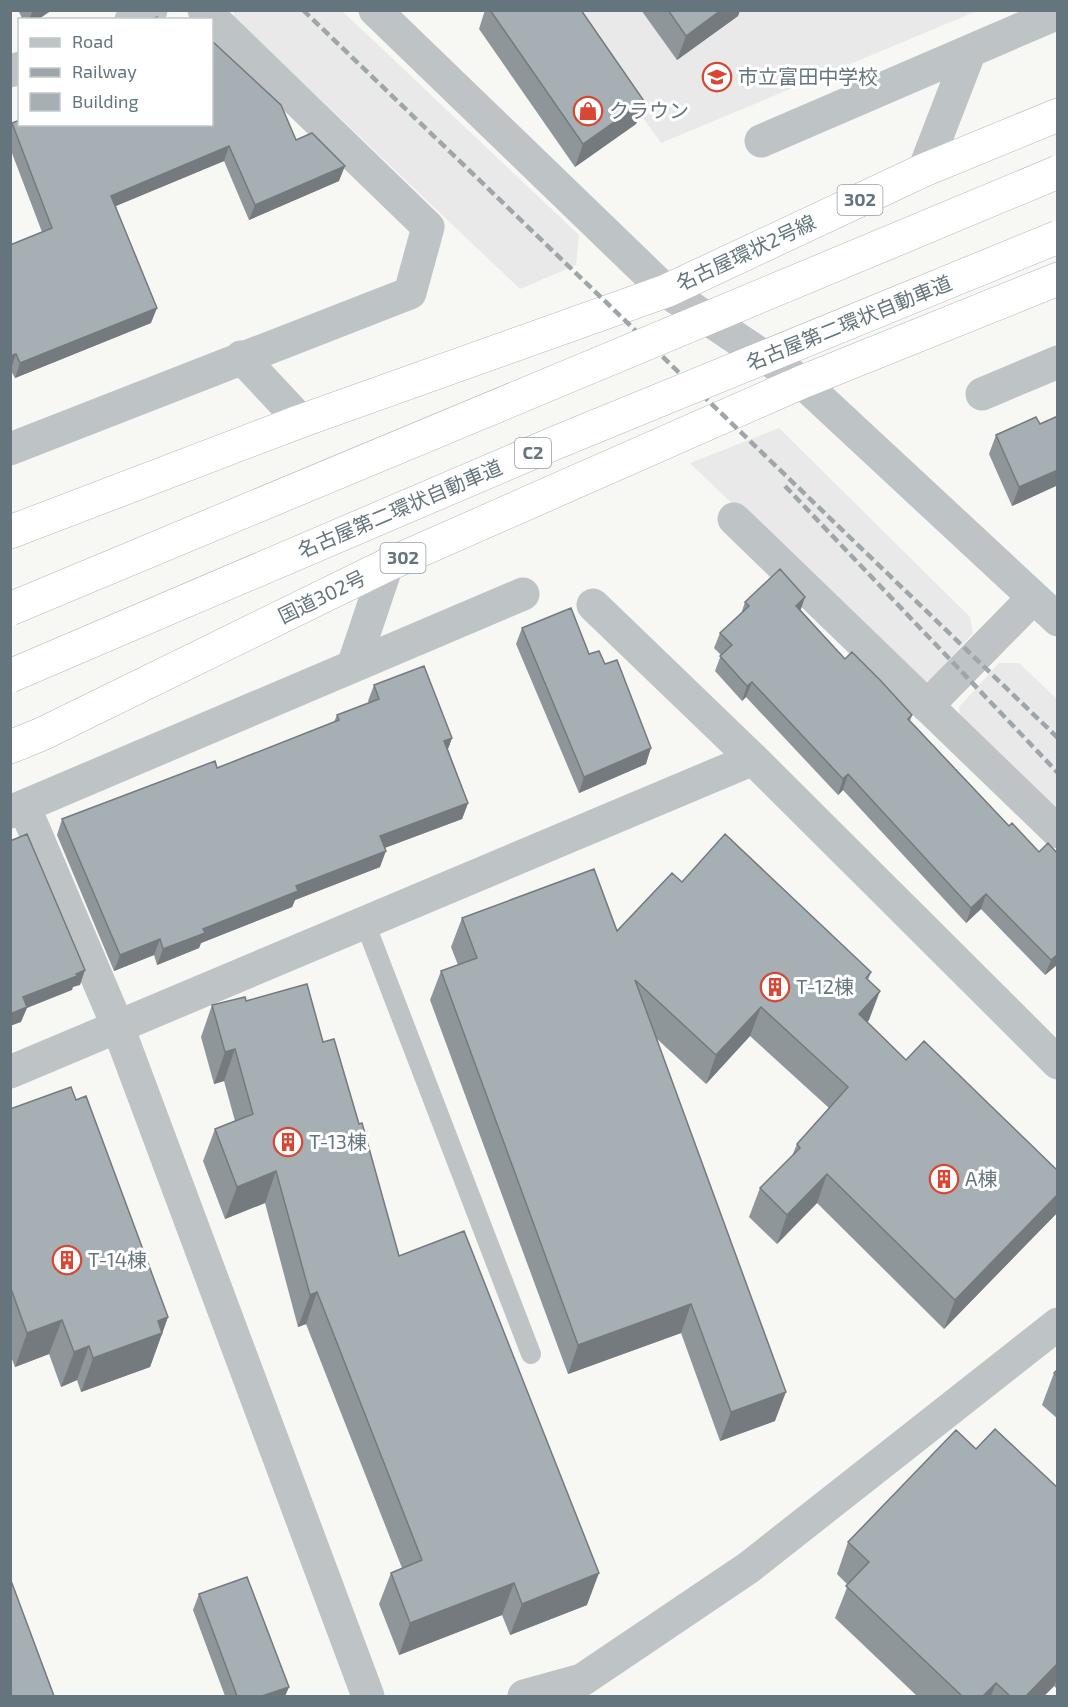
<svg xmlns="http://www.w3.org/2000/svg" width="1068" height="1707" viewBox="0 0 1068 1707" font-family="'Exo 2','Noto Sans JP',sans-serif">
<rect width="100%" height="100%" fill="#f7f7f4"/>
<path fill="#e8e9e8" d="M 234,11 L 342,11 L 579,235 L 576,265 L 520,289 L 234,17 Z
M 568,11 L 977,11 L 661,143 Z
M 779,428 L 970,617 L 973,633 L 930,681 L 917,682 L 690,463 Z
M 999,663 L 1019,663 L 1057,699 L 1057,815 L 961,721 L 959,707 Z"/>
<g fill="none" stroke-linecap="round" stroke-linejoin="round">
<g stroke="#b2b7b9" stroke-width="34">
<path id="highway" d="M 10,532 L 301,421 L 666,291 L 924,170 L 1058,115
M 10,747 L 42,734 L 387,565 L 802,382 L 1058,279"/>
</g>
<path stroke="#bec3c6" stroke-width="20" d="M 365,923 L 531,1354"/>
<path stroke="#bec3c6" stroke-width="33" d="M 375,10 L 666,291 L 802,382 L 1058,620
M 131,20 L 151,10
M 10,71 L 20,68
M 761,141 L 1058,13
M 924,170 L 970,51
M 241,357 L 301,421
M 982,394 L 1058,362
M 10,449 L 410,293 L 428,227 L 204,10
M 734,519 L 1058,832
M 593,605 L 753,759
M 353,666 L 387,565
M 927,706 L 1033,598
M 24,806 L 118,1027 L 368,1696
M 10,812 L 523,594
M 10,1072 L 753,759 L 1058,1063
M 524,1696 L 582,1680 L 748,1568 L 1058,1324"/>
<use href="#highway" stroke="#fff" stroke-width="33"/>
<path stroke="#9ea6aa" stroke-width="4.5" stroke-dasharray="9 4.5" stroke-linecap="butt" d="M 303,10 L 1058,738
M 785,486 L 1058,773"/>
<g stroke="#b2b7b9" stroke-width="34" stroke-linecap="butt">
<path id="highway-bridge" d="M 10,609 L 1058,172
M 10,676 L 555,443 L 1058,237"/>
</g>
<use href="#highway-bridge" stroke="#fff" stroke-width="33"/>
</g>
<path fill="#8f969a" d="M 18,10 L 52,10 L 37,20 L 23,20 Z
M 485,10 L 581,10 L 644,101 L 636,124 L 575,167 L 479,29 Z
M 641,10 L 740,10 L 738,16 L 677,60 Z
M 12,123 L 296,140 L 339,181 L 249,220 L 224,161 L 116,206 L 151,323 L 15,378 L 10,369 L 10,245 L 42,232 L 10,148 L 10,127 Z
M 1058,416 L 1058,485 L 1012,506 L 989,454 L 996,435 L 1040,424 Z
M 745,602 L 801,610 L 845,659 L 912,715 L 910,721 L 1009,826 L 1039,852 L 1058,854 L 1058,964 L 1045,975 L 981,909 L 966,923 L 843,790 L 838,795 L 746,697 L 742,701 L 715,671 L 721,655 L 714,648 L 720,633 L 741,614 Z
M 522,628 L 589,654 L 646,764 L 579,793 L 516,644 Z
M 374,685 L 452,738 L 448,749 L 468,803 L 462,819 L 384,848 L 380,867 L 295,900 L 292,907 L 201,943 L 199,948 L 157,965 L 154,955 L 114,971 L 57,835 L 62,819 L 217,768 L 334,722 L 337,715 L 369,703 L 368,701 Z
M 682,882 L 871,972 L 868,980 L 869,1020 L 867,1022 L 906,1060 L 1058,1171 L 1058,1212 L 944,1329 L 817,1203 L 777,1244 L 749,1217 L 760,1188 L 792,1156 L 797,1144 L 829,1108 L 750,1036 L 706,1084 L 656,1038 L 775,1421 L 720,1441 L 681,1333 L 568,1374 L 430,1000 L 441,971 L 458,965 L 451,947 L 462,918 L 617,931 Z
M 246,1001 L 323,1042 L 359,1124 L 399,1256 L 587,1605 L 510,1635 L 502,1615 L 399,1655 L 379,1604 L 391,1573 L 402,1568 L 306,1324 L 298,1327 L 265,1203 L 225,1219 L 203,1161 L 215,1129 L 235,1121 L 224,1081 L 214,1084 L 201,1037 L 212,1005 Z
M 76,1100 L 168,1317 L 150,1367 L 81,1392 L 77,1380 L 61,1387 L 49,1354 L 15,1367 L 10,1354 L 10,1109 Z
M 1058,1369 L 1058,1419 L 1042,1405 L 1054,1373 Z
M 976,1449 L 1058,1488 L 1058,1690 L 1054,1686 L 1044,1696 L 917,1696 L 835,1618 L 848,1585 L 837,1574 L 848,1542 Z
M 199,1594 L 289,1687 L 285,1696 L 225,1696 L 193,1610 Z"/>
<path fill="#747a7d" d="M 33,10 L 52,10 L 37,20 L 29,20 Z
M 721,10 L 740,10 L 738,16 L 677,60 L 686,36 Z
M 644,101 L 636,124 L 575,167 L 583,144 Z
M 229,146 L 224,161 L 106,210 L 111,196 Z
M 345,166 L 339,181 L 249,220 L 255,205 Z
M 157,308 L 151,323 L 15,378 L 20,363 Z
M 16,354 L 11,369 L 10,369 L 10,356 Z
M 1058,470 L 1058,485 L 1012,506 L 1019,487 Z
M 805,597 L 800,612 L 796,606 Z
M 752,682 L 746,697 L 742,701 L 747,686 Z
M 452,738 L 446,754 L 444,741 Z
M 651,748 L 646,764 L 579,793 L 584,777 Z
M 848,774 L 843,790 L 838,795 L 843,779 Z
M 468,803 L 462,819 L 374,852 L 380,836 Z
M 386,851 L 380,867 L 295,900 L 292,907 L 201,943 L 199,948 L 157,965 L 163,949 L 203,929 L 296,886 Z
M 986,894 L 981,909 L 966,923 L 971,908 Z
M 160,939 L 154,955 L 114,971 L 120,955 Z
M 1058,954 L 1058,964 L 1045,975 L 1051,960 Z
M 85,970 L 80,985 L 73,987 L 72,990 L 27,1008 L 21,1022 L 10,1026 L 10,1014 L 23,997 Z
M 880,991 L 869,1020 L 848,1043 L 859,1014 Z
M 761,1007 L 750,1036 L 706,1084 L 716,1055 Z
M 235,1049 L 224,1081 L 214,1084 L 225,1052 Z
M 276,1171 L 265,1203 L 225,1219 L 237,1187 Z
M 827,1174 L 817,1203 L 777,1244 L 787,1215 Z
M 1058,1194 L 1058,1212 L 944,1329 L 955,1300 Z
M 317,1292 L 306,1324 L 298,1327 L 310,1295 Z
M 691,1304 L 681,1333 L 568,1374 L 578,1345 Z
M 168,1317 L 150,1367 L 81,1392 L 93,1358 L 158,1321 Z
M 62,1320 L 49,1354 L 15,1367 L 27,1333 Z
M 89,1346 L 77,1380 L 61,1387 L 74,1352 Z
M 786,1392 L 775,1421 L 720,1441 L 731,1412 Z
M 599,1573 L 587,1605 L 510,1635 L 522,1604 Z
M 514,1583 L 502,1615 L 399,1655 L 410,1623 Z
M 1058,1663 L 1058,1677 L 1054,1686 L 1044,1696 L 1026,1696 Z
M 996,1683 L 991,1696 L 983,1696 Z
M 289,1687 L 285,1696 L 262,1696 Z"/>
<path fill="#a6afb3" stroke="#747a7d" stroke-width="1.5" d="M 490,10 L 581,10 L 644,101 L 583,144 Z
M 668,10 L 721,10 L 686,36 Z
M 157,17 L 158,20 L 150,20 Z
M 212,41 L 281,105 L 296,140 L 312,133 L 345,166 L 255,205 L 229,146 L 111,196 L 157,308 L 20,363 L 16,354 L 10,356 L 10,245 L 52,228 L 12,123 L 20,120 L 20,124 L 212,124 Z
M 1058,416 L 1058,470 L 1019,487 L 996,435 L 1036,417 L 1040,424 Z
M 780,569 L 805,597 L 796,606 L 845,659 L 852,652 L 881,681 L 912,715 L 908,719 L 1009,826 L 1012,823 L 1039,852 L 1048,843 L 1058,854 L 1058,954 L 1051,960 L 986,894 L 971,908 L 848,774 L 843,779 L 752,682 L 747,686 L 720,656 L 732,645 L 720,633 L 749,606 L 745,602 Z
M 571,608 L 589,654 L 599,651 L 605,664 L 617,660 L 651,748 L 584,777 L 522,628 Z
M 424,666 L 452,738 L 444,741 L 468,803 L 380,836 L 386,851 L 296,886 L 298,891 L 203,929 L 205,933 L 163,949 L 160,939 L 120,955 L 62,819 L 215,761 L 217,768 L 339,720 L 337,715 L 379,699 L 374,685 Z
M 27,834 L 85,970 L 76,974 L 77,976 L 23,997 L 27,1007 L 10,1014 L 10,841 Z
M 725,834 L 871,972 L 866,978 L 880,991 L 859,1014 L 906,1060 L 924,1041 L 1058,1171 L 1058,1194 L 955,1300 L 827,1174 L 787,1215 L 760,1188 L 800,1148 L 797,1144 L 848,1087 L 761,1007 L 716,1055 L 635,980 L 786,1392 L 731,1412 L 691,1304 L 578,1345 L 441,971 L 477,958 L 462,918 L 594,869 L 617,931 L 672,873 L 682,882 Z
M 307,984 L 323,1042 L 334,1039 L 359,1124 L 362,1123 L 399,1256 L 464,1231 L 599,1573 L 522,1604 L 514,1583 L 410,1623 L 391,1573 L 422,1560 L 317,1292 L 310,1295 L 276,1171 L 237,1187 L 215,1129 L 253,1114 L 235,1049 L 225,1052 L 212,1005 L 245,997 L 246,1001 Z
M 71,1087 L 76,1100 L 86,1096 L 168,1317 L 158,1321 L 162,1333 L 93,1358 L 89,1346 L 74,1352 L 62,1320 L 27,1333 L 10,1286 L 10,1109 Z
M 1058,1369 L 1058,1377 L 1054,1373 Z
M 995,1429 L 1058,1488 L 1058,1663 L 1026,1696 L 1010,1696 L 996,1683 L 983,1696 L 962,1696 L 846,1586 L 869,1562 L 848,1542 L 956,1430 L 976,1449 Z
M 247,1577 L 289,1687 L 262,1696 L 237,1696 L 199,1594 Z
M 10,1578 L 54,1696 L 10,1696 Z"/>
<defs>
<g id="school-ring" transform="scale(1.5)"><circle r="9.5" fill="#fff" stroke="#d84734" stroke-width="1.5"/><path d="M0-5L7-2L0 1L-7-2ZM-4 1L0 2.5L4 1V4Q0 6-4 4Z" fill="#d84734"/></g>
<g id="shop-ring" transform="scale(1.5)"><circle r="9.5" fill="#fff" stroke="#d84734" stroke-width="1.5"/><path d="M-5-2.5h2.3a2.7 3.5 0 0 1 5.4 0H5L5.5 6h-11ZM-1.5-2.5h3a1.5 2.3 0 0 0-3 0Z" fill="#d84734"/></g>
<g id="building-ring" transform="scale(1.5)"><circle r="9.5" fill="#fff" stroke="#d84734" stroke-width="1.5"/><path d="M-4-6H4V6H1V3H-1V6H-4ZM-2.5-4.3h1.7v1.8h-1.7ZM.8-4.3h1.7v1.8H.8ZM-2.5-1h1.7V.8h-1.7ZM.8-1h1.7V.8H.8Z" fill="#d84734"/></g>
</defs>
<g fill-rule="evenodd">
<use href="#school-ring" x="717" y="77"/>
<use href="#shop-ring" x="588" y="111"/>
<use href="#building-ring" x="775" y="987"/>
<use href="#building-ring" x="288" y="1142"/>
<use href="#building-ring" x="944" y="1179"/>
<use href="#building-ring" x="67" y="1260"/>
</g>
<g text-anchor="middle" stroke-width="6" stroke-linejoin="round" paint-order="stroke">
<g fill="#fff" stroke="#929ea4" stroke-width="1.5">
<rect x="837.5" y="185" width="45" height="30" rx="4.5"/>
<rect x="515" y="438" width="36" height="30" rx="4.5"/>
<rect x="380.5" y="543" width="45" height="30" rx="4.5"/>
</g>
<g font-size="18" font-weight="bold" fill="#64757d">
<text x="860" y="206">302</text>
<text x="533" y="459">C2</text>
<text x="403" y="564">302</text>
</g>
<g font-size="20" fill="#64757d" stroke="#fff" text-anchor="start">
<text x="738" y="84">市立富田中学校</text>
<text x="609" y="118">クラウン</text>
<text x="796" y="994">T-12棟</text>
<text x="309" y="1149">T-13棟</text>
<text x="965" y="1186">A棟</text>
<text x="88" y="1267">T-14棟</text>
</g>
<g font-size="20" fill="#64757d" stroke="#fff">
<text transform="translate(746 253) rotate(-25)" y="7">名古屋環状2号線</text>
<text transform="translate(849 323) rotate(-22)" y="7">名古屋第二環状自動車道</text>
<text transform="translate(400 509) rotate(-23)" y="7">名古屋第二環状自動車道</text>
<text transform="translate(322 597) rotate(-26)" y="7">国道302号</text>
</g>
</g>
<rect width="1068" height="1707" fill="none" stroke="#64757d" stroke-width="24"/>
<rect x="18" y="18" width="195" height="108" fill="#ffffff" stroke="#c1c8cb" stroke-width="1.5"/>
<rect x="30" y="38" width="30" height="9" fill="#bec3c6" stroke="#c1c8cb" stroke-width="1.5"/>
<text x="72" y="48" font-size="18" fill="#64757d">Road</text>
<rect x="30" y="68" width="30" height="9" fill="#9ea6aa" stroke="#c1c8cb" stroke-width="1.5"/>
<text x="72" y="78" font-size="18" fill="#64757d">Railway</text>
<rect x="30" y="93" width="30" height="18" fill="#a6afb3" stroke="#c1c8cb" stroke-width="1.5"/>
<text x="72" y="108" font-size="18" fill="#64757d">Building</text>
</svg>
